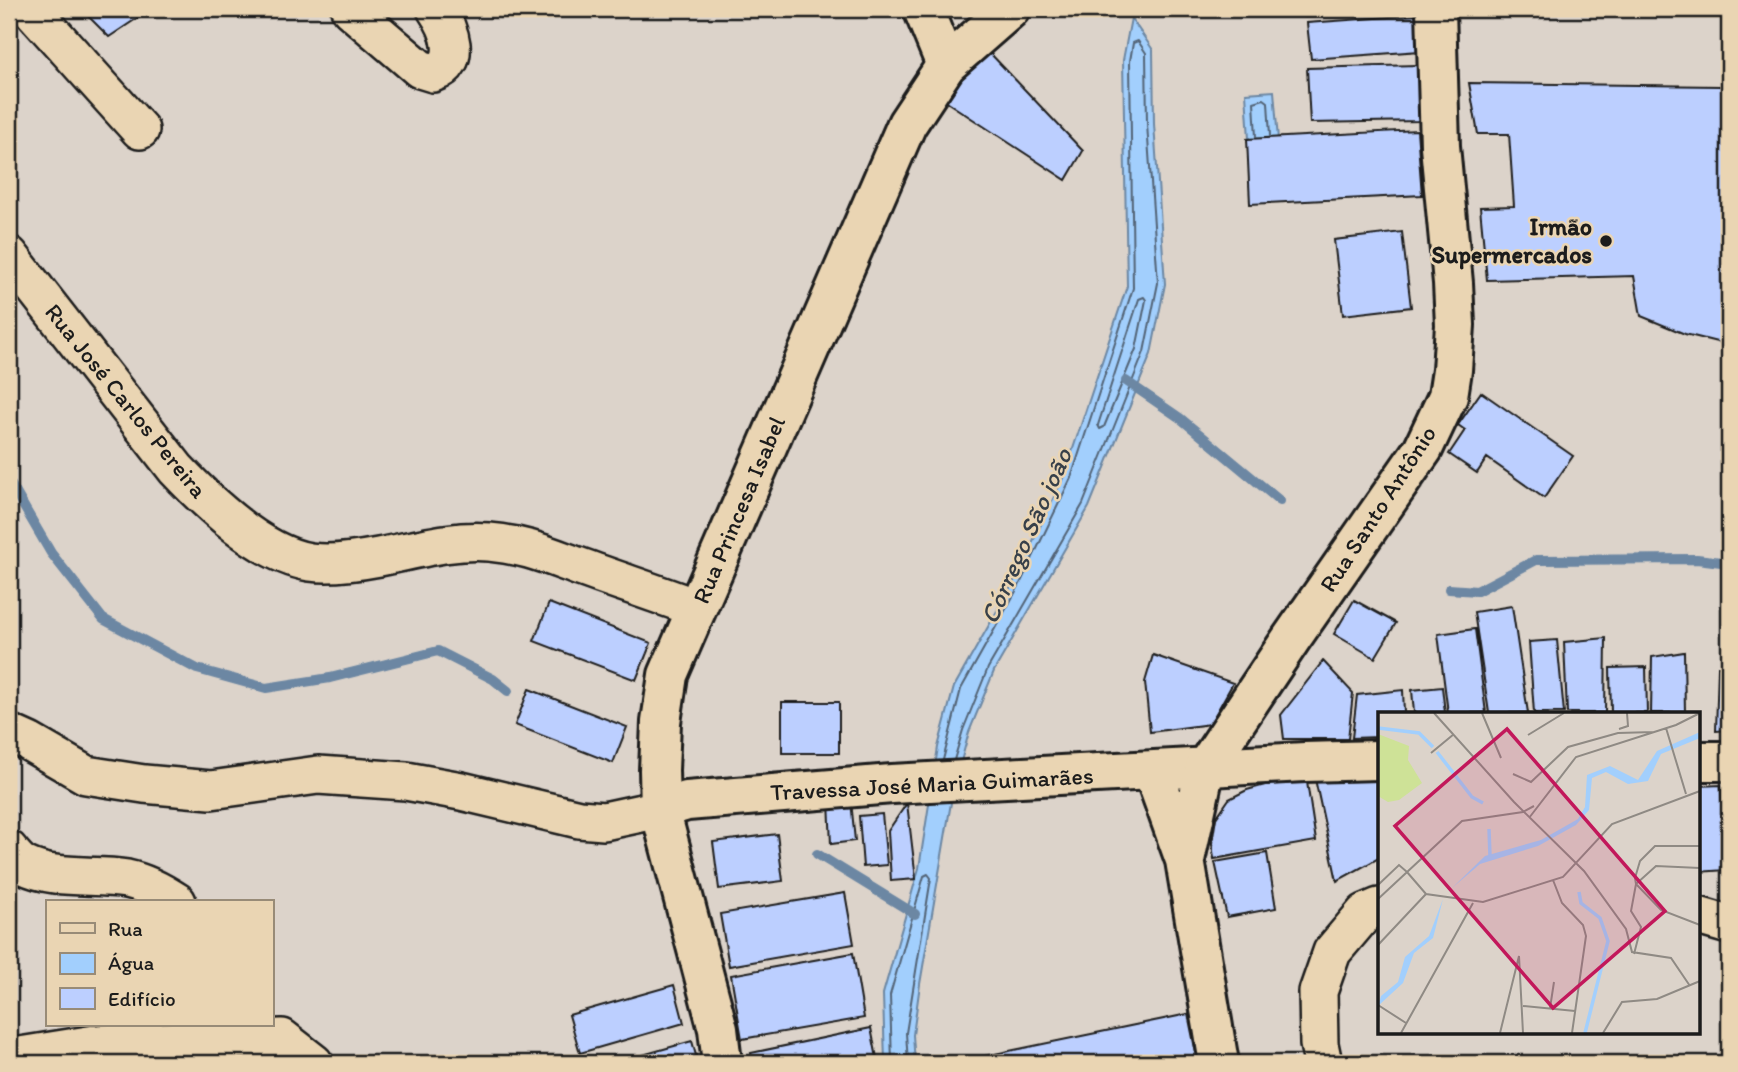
<svg xmlns="http://www.w3.org/2000/svg" width="1738" height="1072" viewBox="0 0 1738 1072" font-family="Itim,sans-serif">
<rect width="100%" height="100%" fill="#dcd3ca"/>
<filter id="ink" filterUnits="userSpaceOnUse"><feTurbulence type="fractalNoise" baseFrequency=".0143" numOctaves="2"/><feDisplacementMap in="SourceGraphic" scale="14" xChannelSelector="R" yChannelSelector="G"/><feConvolveMatrix kernelMatrix="1 2 1 2 8 2 1 2 1" color-interpolation-filters="sRGB"/></filter>
<g filter="url(#ink)">
<path fill="#a2cffd" stroke="#6c87a3" stroke-width="2" d="M 1131,18 L 1153,50 L 1154,124 L 1165,284 L 1151,354 L 1089,507 L 994,671 L 969,732 L 953,791 L 920,984 L 913,1035 L 915,1063 L 885,1063 L 883,994 L 919,868 L 938,747 L 954,687 L 1014,581 L 1064,476 L 1127,286 L 1123,60 Z
M 1274,91 L 1279,152 L 1250,154 L 1246,93 Z"/>
<g fill="none" stroke-linecap="round" stroke-linejoin="round">
<path stroke="#526476" stroke-width="2" d="M 1256,137 L 1254,102 L 1264,99 L 1268,102 L 1270,136
M 1144,297 L 1146,300 L 1136,349 L 1104,427 L 1100,429 L 1098,425 L 1139,299 Z
M 943,760 L 961,689 L 1020,584 L 1071,478 L 1133,288 L 1130,61 L 1133,43 L 1138,41 L 1146,53 L 1147,124 L 1158,283 L 1144,352 L 1083,504 L 988,668 L 963,730 L 954,760
M 892,1063 L 890,995 L 924,876 L 928,874 L 931,878 L 906,1033 L 908,1063"/>
<path stroke="#6c87a3" stroke-width="10" d="M 1126,381 L 1180,418 L 1280,501
M 9,481 L 51,553 L 103,619 L 197,669 L 266,688 L 330,678 L 438,651 L 493,679 L 508,691
M 1449,589 L 1477,591 L 1536,560 L 1697,559 L 1729,563
M 817,854 L 915,914"/>
</g>
<path fill="#bccfff" stroke="#1c1c1c" stroke-width="2" d="M 81,9 L 151,9 L 109,37 Z
M 1304,9 L 1386,9 L 1305,17 Z
M 1417,15 L 1420,51 L 1311,59 L 1307,23 Z
M 988,51 L 1083,151 L 1066,180 L 942,99 L 959,67 Z
M 1417,65 L 1420,121 L 1310,123 L 1307,68 Z
M 1469,83 L 1721,86 L 1729,107 L 1729,345 L 1685,334 L 1641,316 L 1634,276 L 1487,280 L 1480,207 L 1514,206 L 1509,134 L 1478,134 Z
M 1417,130 L 1422,195 L 1250,204 L 1247,139 Z
M 1402,232 L 1411,307 L 1343,315 L 1334,240 Z
M 1481,392 L 1573,456 L 1544,498 L 1487,458 L 1477,473 L 1449,454 L 1465,430 L 1458,425 Z
M 1354,600 L 1396,623 L 1375,658 L 1334,634 Z
M 549,603 L 651,643 L 636,680 L 534,641 Z
M 1512,606 L 1528,713 L 1489,713 L 1474,612 Z
M 1475,629 L 1486,713 L 1448,713 L 1438,634 Z
M 1606,638 L 1605,713 L 1567,713 L 1564,642 Z
M 1557,640 L 1564,713 L 1534,713 L 1529,642 Z
M 1684,652 L 1685,713 L 1651,713 L 1652,657 Z
M 1153,655 L 1233,683 L 1210,724 L 1150,732 L 1145,682 Z
M 1323,661 L 1353,693 L 1348,739 L 1284,739 L 1281,715 Z
M 1718,666 L 1729,666 L 1729,730 L 1716,731 Z
M 1646,667 L 1647,713 L 1611,713 L 1610,668 Z
M 1442,687 L 1445,713 L 1414,713 L 1412,690 Z
M 529,689 L 627,727 L 613,763 L 515,725 Z
M 1403,690 L 1404,713 L 1379,713 L 1379,737 L 1352,738 L 1357,695 Z
M 782,702 L 839,702 L 839,753 L 782,753 Z
M 1379,771 L 1379,858 L 1337,881 L 1315,779 Z
M 1307,782 L 1316,841 L 1214,859 L 1212,843 L 1216,818 L 1229,799 L 1247,790 L 1265,785 Z
M 1721,785 L 1726,870 L 1698,872 L 1698,786 Z
M 851,801 L 855,841 L 831,844 L 829,802 Z
M 907,803 L 916,879 L 891,881 L 888,831 Z
M 882,814 L 887,865 L 863,867 L 859,816 Z
M 777,834 L 783,881 L 719,889 L 713,842 Z
M 1267,853 L 1276,908 L 1227,917 L 1215,862 Z
M 845,893 L 854,944 L 729,966 L 720,914 Z
M 853,953 L 864,1018 L 742,1039 L 731,975 Z
M 674,985 L 684,1023 L 580,1053 L 569,1015 Z
M 1188,1014 L 1198,1063 L 976,1063 L 975,1058 Z
M 871,1028 L 878,1063 L 753,1063 L 751,1053 Z
M 692,1041 L 698,1063 L 641,1063 L 639,1056 Z"/>
<g fill="none" stroke-linecap="round" stroke-linejoin="round">
<g stroke="#1c1c1c" stroke-width="42">
<path id="minor" d="M 31,9 L 140,130
M 350,9 L 420,69 L 433,73 C 464,63 449,28 436,9
M 9,255 L 176,469 C 208,503 261,554 310,562 C 331,565 358,561 379,557 C 416,550 451,539 489,542 C 525,545 547,555 580,567 C 619,581 658,594 696,608
M 9,733 L 29,742 L 86,775 L 144,784 L 211,790 L 318,775 L 406,781 L 461,791 L 579,819 L 604,821 L 660,809
M 9,850 C 13,855 19,862 24,865 C 56,881 94,873 127,879 C 146,883 162,892 177,902
M 1698,916 L 1729,925
M 9,1060 L 20,1056 L 95,1044 L 282,1038 L 314,1063
M 1323,1063 L 1319,1044 L 1318,992 L 1332,952 L 1365,913 L 1379,907"/>
</g>
<g stroke="#1c1c1c" stroke-width="44">
<path id="tertiary" d="M 923,9 L 946,65
M 1698,761 L 1729,761
M 660,809 L 687,801 L 892,784 L 1305,762 L 1379,760"/>
</g>
<g stroke="#1c1c1c" stroke-width="44">
<path id="secondary" d="M 1153,771 L 1185,860 L 1219,1063
M 1185,860 L 1205,768 L 1291,639 L 1423,449 L 1448,396 L 1452,370 L 1455,325 L 1453,283 L 1440,146 L 1436,9
M 722,1063 L 718,1029 L 660,809 L 659,770 L 661,722 L 668,675 L 907,124 L 946,65 L 1010,9"/>
</g>
<use href="#minor" stroke="#ead5b3" stroke-width="37"/>
<use href="#tertiary" stroke="#ead5b3" stroke-width="38"/>
<use href="#secondary" stroke="#ead5b3" stroke-width="38"/>
</g>
</g>
<circle fill="#1c1c1c" stroke="#ead5b3" stroke-width="2.5" cx="1606" cy="241" r="7"/>
<g text-anchor="middle" stroke-width="5" stroke-linejoin="round" paint-order="stroke">
<g font-size="24" font-weight="bold" fill="#1c1c1c" stroke="#ead5b3" text-anchor="end">
<text x="1592" y="235">Irmão<tspan x="1592" dy="28">Supermercados</tspan></text>
</g>
<g font-size="24" fill="#1c1c1c" stroke="#ead5b3">
<text transform="translate(126 401) rotate(51)" y="8">Rua José Carlos Pereira</text>
<text transform="translate(1378 509) rotate(-57)" y="8">Rua Santo Antônio</text>
<text transform="translate(739 510) rotate(-67)" y="8">Rua Princesa Isabel</text>
<text transform="translate(932 784) rotate(-3)" y="8">Travessa José Maria Guimarães</text>
</g>
<g font-size="26" font-style="italic" fill="#374049" stroke="#ead5b3">
<text transform="translate(1026 536) rotate(-66)" y="9">Córrego São joão</text>
</g>
</g>
<g transform="translate(1378 712)">
<rect width="322" height="322" fill="#dcd3ca"/>
<path d="M 0,22 L 31,34 L 30,48 L 44,71 L 21,88 L 10,90 L 0,84 Z" fill="#cee297"/>
<path d="M 322,20 L 322,26 L 283,42 L 270,69 L 250,72 L 228,60 L 214,66 L 211,98 L 198,113 L 160,134 L 102,152 L 74,176 L 107,144 L 163,128 L 200,107 L 207,95 L 209,63 L 232,54 L 260,68 L 279,39 ZM 65,187 L 55,226 L 36,241 L 25,271 L 0,294 L 3,284 L 20,270 L 27,245 L 51,224 Z" fill="#a2cffd"/>
<path fill="none" stroke="#a2cffd" stroke-width="3.5" d="M 0,16 L 41,21 L 55,35M 59,40 L 94,85 L 105,91M 111,117 L 112,144M 201,180 L 203,191 L 222,206 L 230,229 L 207,321"/>
<path fill="none" stroke="#8f8a84" stroke-width="2" d="M 56,1 L 136,90 L 206,159 L 248,217 L 254,240 L 293,246 L 312,274M 104,1 L 123,46M 288,16 L 308,82M 241,17 L 250,14 L 249,1M 150,23 L 186,1M 53,41 L 76,22M 135,62 L 153,70 L 190,35 L 240,21 L 276,20M 151,106 L 198,45 L 298,13 L 322,1M 322,134 L 277,134 L 262,149 L 257,166 L 258,172 L 283,198 L 322,213M 29,160 L 48,182 L 105,190 L 185,165 L 234,112 L 322,79M 175,168 L 184,191 L 205,213 L 208,224 L 194,321M 0,173 L 21,153 L 29,160M 0,187 L 84,109 L 145,100 L 156,94M 0,233 L 48,182M 256,242 L 263,215 L 253,199 L 258,172 L 278,154 L 322,156M 0,293 L 28,311M 145,294 L 197,299M 172,296 L 176,270M 23,321 L 95,191M 122,321 L 141,244 L 145,321M 225,321 L 244,290 L 279,287 L 322,269"/>
<path fill="#c2185b" fill-opacity="0.15" stroke="#c2185b" stroke-width="3.5" d="M 129,17 L 287,199 L 175,296 L 17,114 Z"/>
<rect width="322" height="322" fill="none" stroke="#1c1c1c" stroke-width="3.5"/>
</g>
<rect width="1738" height="1072" fill="none" stroke="#ead5b3" stroke-width="35"/>
<rect x="18" y="18" width="1703" height="1037" fill="none" stroke="#1c1c1c" stroke-width="2.5" filter="url(#ink)"/>
<rect x="46" y="900" width="228" height="126" fill="#ead5b3" stroke="#988b77" stroke-width="2"/>
<rect x="60" y="923" width="35" height="10" fill="#ead5b3" stroke="#988b77" stroke-width="2"/>
<text x="108" y="936" font-size="21" fill="#1c1c1c">Rua</text>
<rect x="60" y="953" width="35" height="21" fill="#a2cffd" stroke="#988b77" stroke-width="2"/>
<text x="108" y="970" font-size="21" fill="#1c1c1c">Água</text>
<rect x="60" y="988" width="35" height="21" fill="#bccfff" stroke="#988b77" stroke-width="2"/>
<text x="108" y="1006" font-size="21" fill="#1c1c1c">Edifício</text>
</svg>
